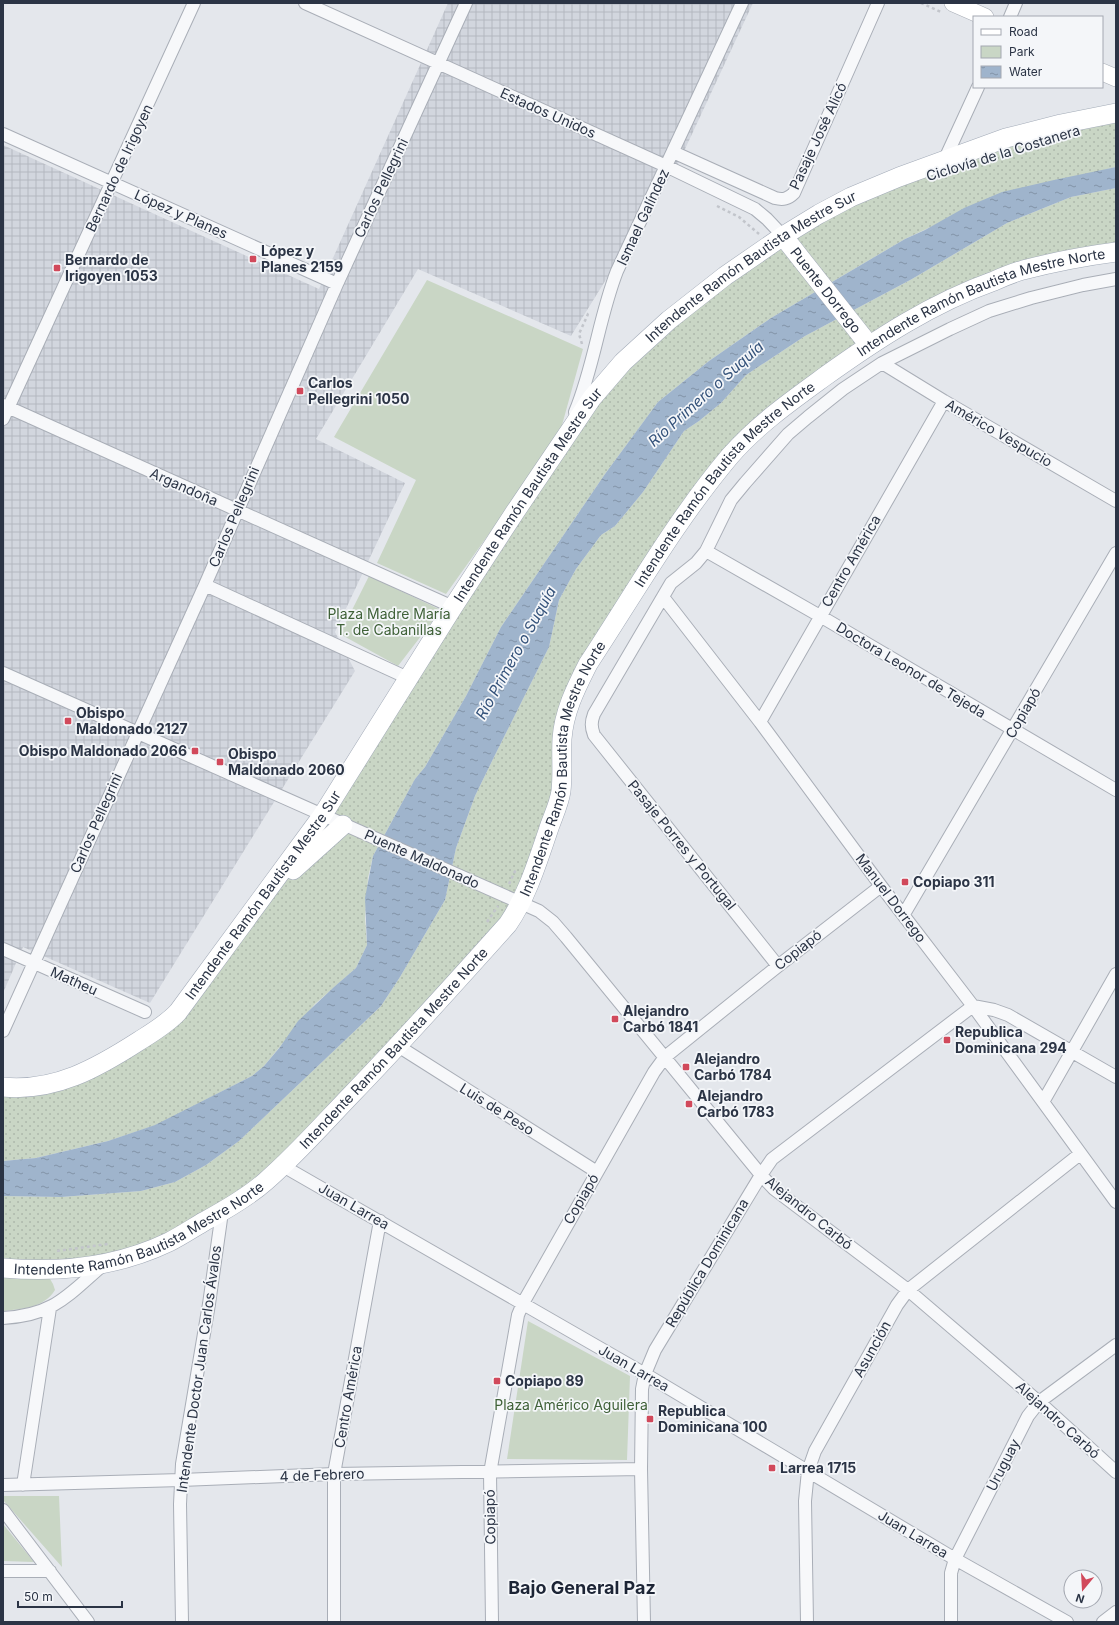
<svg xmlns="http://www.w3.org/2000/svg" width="1119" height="1625" viewBox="0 0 1119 1625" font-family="Inter,sans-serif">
<defs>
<pattern id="industrial-grid" width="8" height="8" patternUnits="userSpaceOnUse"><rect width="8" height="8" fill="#d2d6de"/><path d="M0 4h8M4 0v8" fill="none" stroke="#b4b8c0"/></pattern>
<pattern id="grass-dots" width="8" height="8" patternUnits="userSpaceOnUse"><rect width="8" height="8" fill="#c9d6c5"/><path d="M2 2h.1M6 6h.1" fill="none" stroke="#adb8ab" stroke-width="1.8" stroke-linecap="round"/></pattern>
<pattern id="water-ripples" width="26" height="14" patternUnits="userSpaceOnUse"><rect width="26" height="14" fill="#9fb4cc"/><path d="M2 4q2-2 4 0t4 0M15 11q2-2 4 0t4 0" fill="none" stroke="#8293a7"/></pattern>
</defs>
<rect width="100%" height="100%" fill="#e4e7ec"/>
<path fill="url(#industrial-grid)" d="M 448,3 L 753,3 L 679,162 L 571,336 L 418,269 L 316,439 L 405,483 L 335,632 L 355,671 L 150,1003 L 23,947 L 3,993 L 3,145 L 319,289 Z"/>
<path fill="url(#grass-dots)" d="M 1116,113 L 1116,167 L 1107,169 L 937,224 L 905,239 L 771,318 L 709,361 L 658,402 L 605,474 L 501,627 L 466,696 L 425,767 L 415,779 L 373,856 L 368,878 L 365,918 L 367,945 L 356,968 L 315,1004 L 264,1066 L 252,1076 L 156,1125 L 108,1141 L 36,1158 L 3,1161 L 3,1087 L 50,1084 L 183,1006 L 515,512 L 648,338 L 851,197 Z
M 1116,188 L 1116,252 L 943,302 L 745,440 L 578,684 L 562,783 L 521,903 L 283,1166 L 131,1257 L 3,1268 L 3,1196 L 61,1197 L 141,1191 L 175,1182 L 206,1165 L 239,1141 L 381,1006 L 400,977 L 445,900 L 456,848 L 475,796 L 493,759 L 549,647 L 559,600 L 576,569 L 601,535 L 615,526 L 643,492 L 684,431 L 699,421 L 721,403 L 746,375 L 805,336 L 912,279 L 1007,223 L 1071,197 Z"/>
<path fill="#c9d6c5" d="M 427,280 L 583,349 L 559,436 L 446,594 L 377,563 L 416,480 L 334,437 Z
M 369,576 L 441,610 L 398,666 L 340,634 Z
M 3,1276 L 50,1279 L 53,1284 L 55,1290 C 44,1308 22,1309 3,1311 Z
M 528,1321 L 630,1376 L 627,1460 L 507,1459 Z
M 3,1496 L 59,1496 L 62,1567 L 3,1500 Z
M 3,1524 L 34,1562 L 3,1561 Z"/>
<path fill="url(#water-ripples)" d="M 1116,167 L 1116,188 L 1071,197 L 1007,223 L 912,279 L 805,336 L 746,375 L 721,403 L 699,421 L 684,431 L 643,492 L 615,526 L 601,535 L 576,569 L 559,600 L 549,647 L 493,759 L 475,796 L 456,848 L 445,900 L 400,977 L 381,1006 L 239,1141 L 206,1165 L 175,1182 L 141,1191 L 61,1197 L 3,1196 L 3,1161 L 36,1158 L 108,1141 L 155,1125 L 252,1076 L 264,1066 L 280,1047 L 298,1021 L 334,987 L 356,968 L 367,945 L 365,898 L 373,856 L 415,779 L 425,767 L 466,696 L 501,627 L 605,474 L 658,402 L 709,361 L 771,318 L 905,239 L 925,230 L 964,208 L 1002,192 L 1054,180 Z"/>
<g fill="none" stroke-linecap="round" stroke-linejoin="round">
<g stroke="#a9aeb7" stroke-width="14">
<path id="street" d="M 305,3 L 666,166 L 755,209 L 767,219 L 783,236
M 1010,17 L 1016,3
M 3,134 L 337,284
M 673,152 L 775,198 C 783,200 788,199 794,193 L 878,3
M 944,161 L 978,87
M 882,363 L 944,401 L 1116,501
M 3,405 L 453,607
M 575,412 C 594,367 599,317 617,271 L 742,3
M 3,419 L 194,3
M 706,551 L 820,616 L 1116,790
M 205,585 L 408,678
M 663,597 L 760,722 L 881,886 L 973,1006 L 1116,1202
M 3,673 L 539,911 L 553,922 L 566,937 L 761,1175 L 774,1189 L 908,1290 L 1039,1402 L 1116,1472
M 760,722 L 944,401
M 904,914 L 1116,553
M 3,949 L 145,1012
M 778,966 L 594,735 C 591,727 591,722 594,714 L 671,583 L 696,563 L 706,551 L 731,500 L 745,483 L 788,434 L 808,417 L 843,389 L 882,363 L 950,329 L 989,311 L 1031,298 L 1083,285 L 1116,279
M 973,1006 L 994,1010 L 1008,1015 L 1116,1077
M 3,1031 L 205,585 L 337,284 L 466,3
M 398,1046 L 597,1172
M 1043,1102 L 1116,974
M 283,1166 L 645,1374 L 955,1559 L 1067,1622
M 3,1318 C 54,1315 67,1296 103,1265
M 3,1485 L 181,1480 L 334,1474 L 641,1469
M 23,1485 L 50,1308
M 3,1510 L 88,1622
M 3,1571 L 50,1571
M 182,1622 L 180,1504 L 182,1464 L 209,1304 L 222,1212
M 334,1622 L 334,1474 L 380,1221
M 492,1622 L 490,1473 L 518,1315 L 523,1303 L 654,1072 L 665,1057 L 778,966 L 881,886
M 644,1622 L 641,1469 L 642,1389 L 645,1374 L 655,1350 L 761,1175 L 772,1159 L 973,1006
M 807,1622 L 805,1501 L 808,1471 L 815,1451 L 897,1305 L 908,1290 L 1080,1154
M 951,1622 L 951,1573 L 955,1559 L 1028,1416 L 1039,1402 L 1116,1345
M 1103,1622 L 1116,1612"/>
</g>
<g stroke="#a9aeb7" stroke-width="18">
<path id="secondary" d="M 953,3 L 985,17
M 1102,72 L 1116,78"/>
</g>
<g stroke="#a3abb8" stroke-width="20">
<g id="primary">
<path id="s1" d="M 783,236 L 869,345"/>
<path d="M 293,870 L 343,825"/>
<path id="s2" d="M 3,1087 C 55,1092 97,1068 139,1041 C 153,1032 167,1024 178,1012 L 322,816 L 453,607 L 515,512 L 592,398 L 623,362 L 669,320 L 725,276 L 783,236 L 819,214 L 851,197 L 899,177 L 1006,138 L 1061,124 L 1116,113"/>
<path id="s3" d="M 3,1268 C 60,1273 117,1267 169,1242 C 181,1236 193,1228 205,1221 C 227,1209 248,1197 266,1181 C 297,1154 324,1123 352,1094 C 406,1038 457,981 508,924 C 527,896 537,863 548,831 C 552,818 559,805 561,791 C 563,773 561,756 562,739 C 564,711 576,688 588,664 C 634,594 676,520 730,456 C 757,425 791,401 824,377 C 877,339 932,303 994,281 C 1003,277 1013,273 1023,270 C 1054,262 1085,256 1116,252"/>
</g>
</g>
<path stroke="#c2c5cb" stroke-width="2.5" stroke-dasharray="3 3" stroke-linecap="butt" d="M 921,3 L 941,12
M 717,206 L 739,217 L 759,234
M 582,344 L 579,334 L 588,314 L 591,312
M 509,884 L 516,869
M 487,922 L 498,906
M 57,1251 L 108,1244"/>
<use href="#street" stroke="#f7f8fa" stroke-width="12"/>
<use href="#secondary" stroke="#fff" stroke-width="17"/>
<use href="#primary" stroke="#fff" stroke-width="19"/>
</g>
<g fill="#d1495b" stroke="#f4f6f9" stroke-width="1.5">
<rect x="249" y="255" width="8" height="8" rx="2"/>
<rect x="53" y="264" width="8" height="8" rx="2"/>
<rect x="296" y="387" width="8" height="8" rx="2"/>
<rect x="64" y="717" width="8" height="8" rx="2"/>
<rect x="191" y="747" width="8" height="8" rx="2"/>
<rect x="216" y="758" width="8" height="8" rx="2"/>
<rect x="901" y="878" width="8" height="8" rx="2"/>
<rect x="611" y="1015" width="8" height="8" rx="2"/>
<rect x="943" y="1036" width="8" height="8" rx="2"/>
<rect x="682" y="1063" width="8" height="8" rx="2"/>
<rect x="685" y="1100" width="8" height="8" rx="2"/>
<rect x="493" y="1377" width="8" height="8" rx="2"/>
<rect x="646" y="1415" width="8" height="8" rx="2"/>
<rect x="768" y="1464" width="8" height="8" rx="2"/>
</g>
<g text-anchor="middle" stroke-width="3.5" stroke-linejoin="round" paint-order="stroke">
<g font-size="14" fill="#2b3445" stroke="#f4f6f9">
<text transform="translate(548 113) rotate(24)" y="5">Estados Unidos</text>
<text transform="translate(818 136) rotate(-65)" y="5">Pasaje José Alicó</text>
<text transform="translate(1003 153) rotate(-17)" y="5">Ciclovía de la Costanera</text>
<text transform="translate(119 168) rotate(-65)" y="5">Bernardo de Irigoyen</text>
<text transform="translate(381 188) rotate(-65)" y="5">Carlos Pellegrini</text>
<text transform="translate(181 214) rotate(24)" y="5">López y Planes</text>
<text transform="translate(643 217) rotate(-65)" y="5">Ismael Galíndez</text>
<text dy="5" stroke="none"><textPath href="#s2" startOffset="1144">Intendente Ramón Bautista Mestre Sur</textPath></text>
<text dy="5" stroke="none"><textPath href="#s1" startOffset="69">Puente Dorrego</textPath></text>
<text dy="5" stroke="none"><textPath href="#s3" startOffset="1465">Intendente Ramón Bautista Mestre Norte</textPath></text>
<text transform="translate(999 433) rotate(30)" y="5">Américo Vespucio</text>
<text dy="5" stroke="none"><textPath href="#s3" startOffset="1141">Intendente Ramón Bautista Mestre Norte</textPath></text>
<text transform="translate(184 487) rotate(24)" y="5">Argandoña</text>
<text dy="5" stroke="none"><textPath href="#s2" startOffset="820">Intendente Ramón Bautista Mestre Sur</textPath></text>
<text transform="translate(234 517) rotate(-67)" y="5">Carlos Pellegrini</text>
<text transform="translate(851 561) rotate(-60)" y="5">Centro América</text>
<text transform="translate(911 670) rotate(31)" y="5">Doctora Leonor de Tejeda</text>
<text transform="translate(1023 713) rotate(-60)" y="5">Copiapó</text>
<text dy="5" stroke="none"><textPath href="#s3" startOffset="805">Intendente Ramón Bautista Mestre Norte</textPath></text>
<text transform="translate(96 823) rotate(-66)" y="5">Carlos Pellegrini</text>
<text transform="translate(682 845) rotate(51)" y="5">Pasaje Porres y Portugal</text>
<text transform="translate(422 859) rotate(24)" y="5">Puente Maldonado</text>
<text dy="5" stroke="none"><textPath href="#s2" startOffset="340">Intendente Ramón Bautista Mestre Sur</textPath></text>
<text transform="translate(891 898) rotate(53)" y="5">Manuel Dorrego</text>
<text transform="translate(798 950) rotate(-38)" y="5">Copiapó</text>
<text transform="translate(74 981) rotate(24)" y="5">Matheu</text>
<text dy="5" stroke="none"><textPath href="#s3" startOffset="469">Intendente Ramón Bautista Mestre Norte</textPath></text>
<text transform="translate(497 1109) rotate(32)" y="5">Luis de Peso</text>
<text transform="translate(581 1199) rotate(-60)" y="5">Copiapó</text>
<text transform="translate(354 1206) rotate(30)" y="5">Juan Larrea</text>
<text transform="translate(809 1213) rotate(39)" y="5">Alejandro Carbó</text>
<text dy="5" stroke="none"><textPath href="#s3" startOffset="145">Intendente Ramón Bautista Mestre Norte</textPath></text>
<text transform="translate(707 1263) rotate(-59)" y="5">República Dominicana</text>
<text transform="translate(872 1349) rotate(-61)" y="5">Asunción</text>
<text transform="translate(634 1368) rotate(30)" y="5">Juan Larrea</text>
<text transform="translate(199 1369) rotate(-82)" y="5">Intendente Doctor Juan Carlos Ávalos</text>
<text transform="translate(348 1397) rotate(-80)" y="5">Centro América</text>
<text transform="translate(1058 1420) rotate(42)" y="5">Alejandro Carbó</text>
<text transform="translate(1003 1465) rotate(-63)" y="5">Uruguay</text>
<text transform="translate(322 1475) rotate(-2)" y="5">4 de Febrero</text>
<text transform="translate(490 1517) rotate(-91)" y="5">Copiapó</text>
<text transform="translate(913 1534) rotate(31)" y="5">Juan Larrea</text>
</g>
<g font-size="14" font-weight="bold" fill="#2b3445" stroke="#f4f6f9" text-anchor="start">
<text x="261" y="256">López y<tspan x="261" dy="16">Planes 2159</tspan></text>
<text x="65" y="265">Bernardo de<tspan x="65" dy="16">Irigoyen 1053</tspan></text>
<text x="308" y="388">Carlos<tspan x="308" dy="16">Pellegrini 1050</tspan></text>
<text x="76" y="718">Obispo<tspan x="76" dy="16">Maldonado 2127</tspan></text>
<text x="187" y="756" text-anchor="end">Obispo Maldonado 2066</text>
<text x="228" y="759">Obispo<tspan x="228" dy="16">Maldonado 2060</tspan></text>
<text x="913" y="887">Copiapo 311</text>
<text x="623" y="1016">Alejandro<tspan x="623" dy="16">Carbó 1841</tspan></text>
<text x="955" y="1037">Republica<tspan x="955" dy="16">Dominicana 294</tspan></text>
<text x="694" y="1064">Alejandro<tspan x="694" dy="16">Carbó 1784</tspan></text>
<text x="697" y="1101">Alejandro<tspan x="697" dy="16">Carbó 1783</tspan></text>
<text x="505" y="1386">Copiapo 89</text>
<text x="658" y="1416">Republica<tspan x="658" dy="16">Dominicana 100</tspan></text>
<text x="780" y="1473">Larrea 1715</text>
</g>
<g font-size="14" fill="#3f6138" stroke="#f4f6f9">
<text x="389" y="619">Plaza Madre María<tspan x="389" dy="16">T. de Cabanillas</tspan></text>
<text x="571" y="1410">Plaza Américo Aguilera</text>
</g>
<g font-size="15" font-style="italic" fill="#34527a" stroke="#f4f6f9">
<text transform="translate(706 394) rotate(-42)" y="5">Río Primero o Suquía</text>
<text transform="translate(516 653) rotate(-61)" y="5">Río Primero o Suquía</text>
</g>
<g font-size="18" font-weight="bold" fill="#1d2536" stroke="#f4f6f9">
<text x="582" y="1594">Bajo General Paz</text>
</g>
</g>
<rect width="1119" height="1625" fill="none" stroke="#2b3445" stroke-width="8"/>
<rect x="973" y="16" width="130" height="72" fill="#f4f6f9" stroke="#a4a8b1"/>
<rect x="981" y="29" width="20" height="6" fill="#ffffff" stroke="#a4a8b1"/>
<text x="1009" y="36" font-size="12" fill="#2b3445">Road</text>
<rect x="981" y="46" width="20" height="12" fill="#c9d6c5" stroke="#a4a8b1"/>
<text x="1009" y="56" font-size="12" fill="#2b3445">Park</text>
<rect x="981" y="66" width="20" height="12" fill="url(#water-ripples)" stroke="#a4a8b1"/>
<text x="1009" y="76" font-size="12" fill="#2b3445">Water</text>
<g transform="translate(1083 1589) rotate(198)"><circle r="19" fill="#f4f6f9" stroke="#a4a8b1"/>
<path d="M0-3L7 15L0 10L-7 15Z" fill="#d1495b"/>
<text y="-6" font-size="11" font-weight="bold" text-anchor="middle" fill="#2b3445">N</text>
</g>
<path d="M18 1601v6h104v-6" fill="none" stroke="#2b3445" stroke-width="2"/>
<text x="24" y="1601" font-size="12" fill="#2b3445" stroke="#f4f6f9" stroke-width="3" paint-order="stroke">50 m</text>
</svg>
